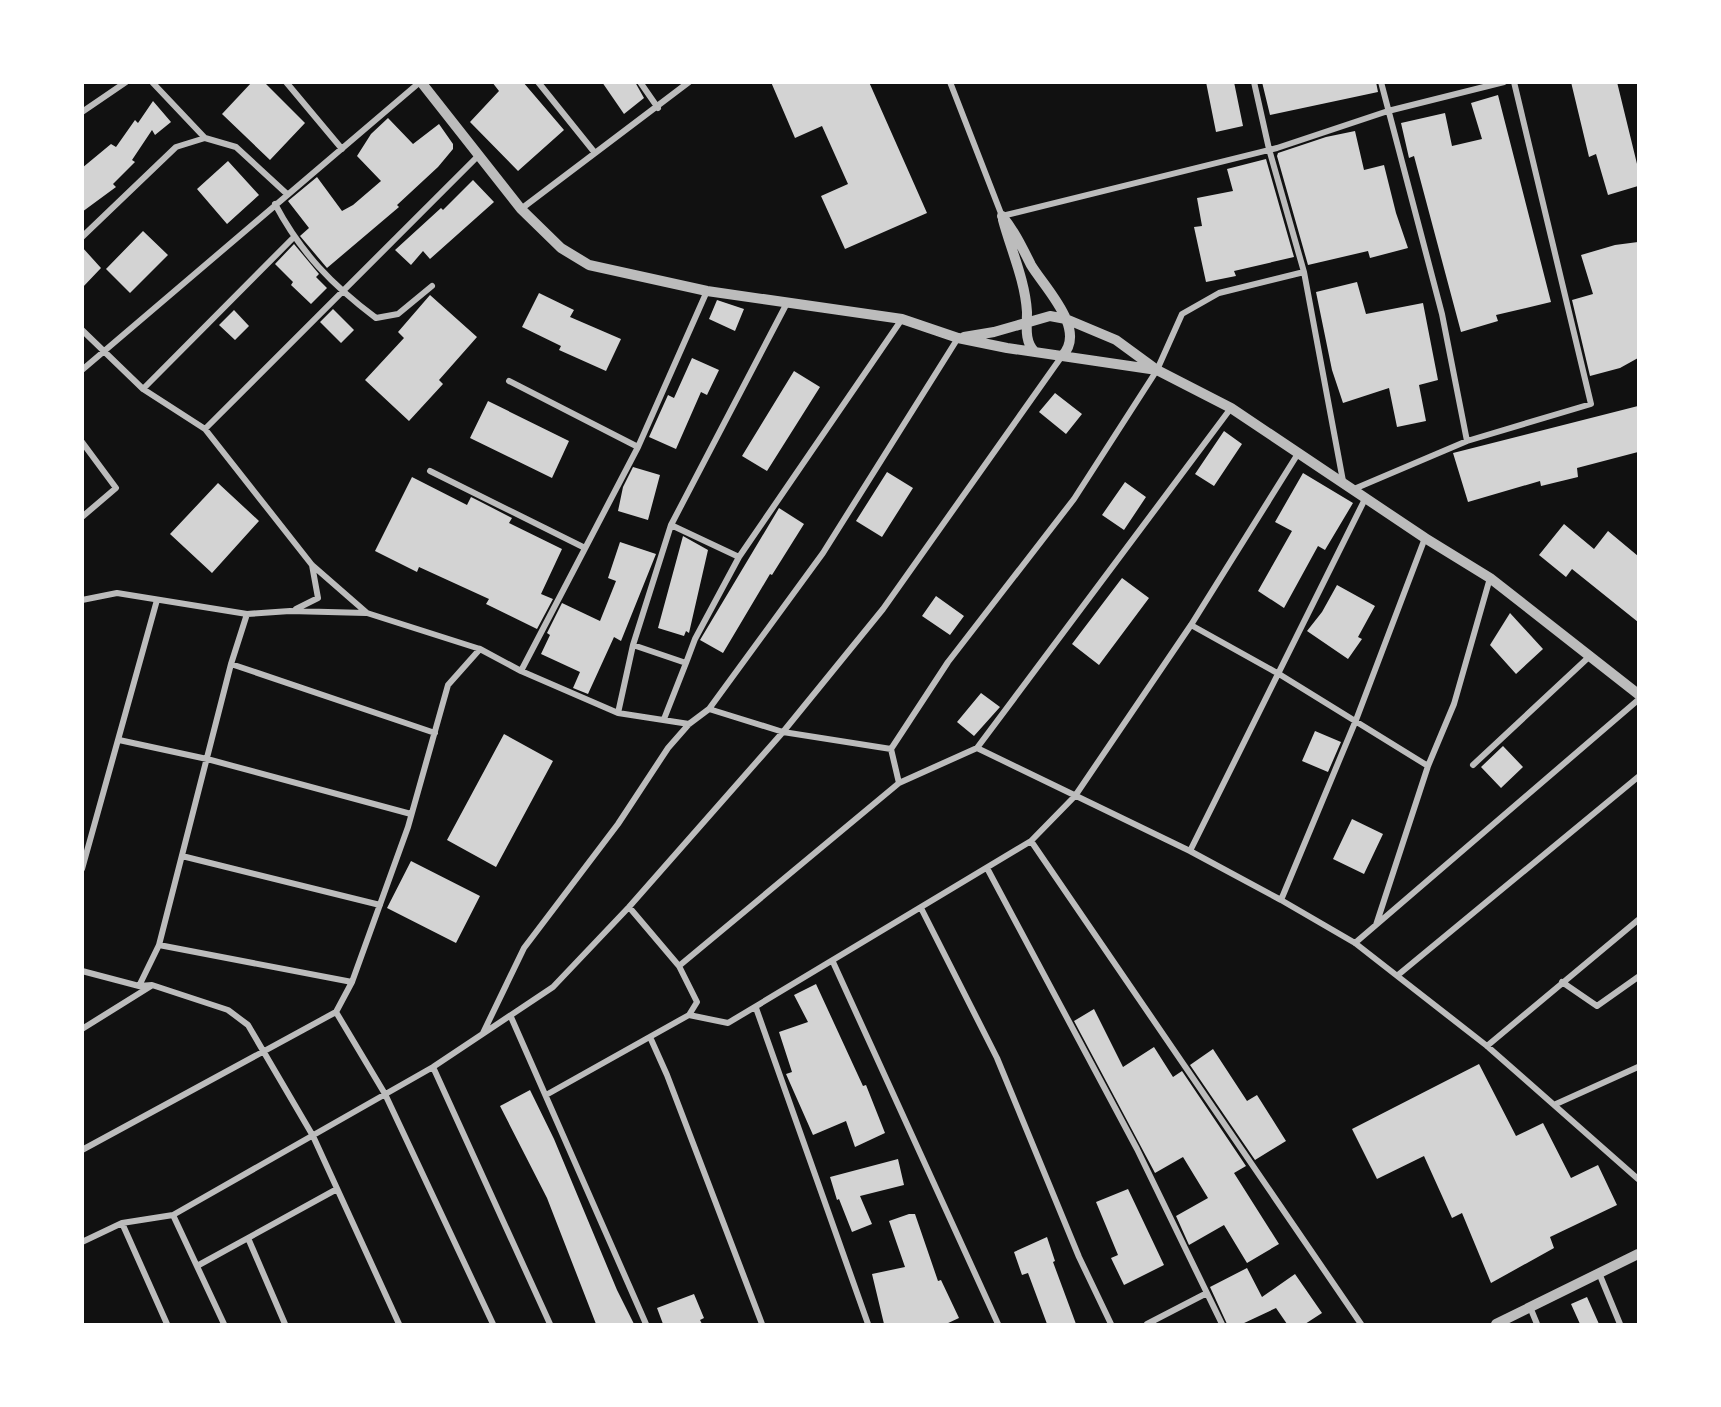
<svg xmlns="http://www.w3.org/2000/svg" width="1721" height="1407" viewBox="0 0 1721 1407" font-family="Helvetica,sans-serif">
<rect width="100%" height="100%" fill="#111"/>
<path fill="#d3d3d3" d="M 252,82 L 264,82 L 305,123 L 270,160 L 222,114 Z
M 492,82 L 523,82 L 564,130 L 518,171 L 470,122 L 499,91 Z
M 602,82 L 635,82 L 644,98 L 624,114 Z
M 771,82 L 869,82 L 927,213 L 845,249 L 821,196 L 848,184 L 822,126 L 795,138 Z
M 1206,82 L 1234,82 L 1243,126 L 1216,132 Z
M 1262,82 L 1376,82 L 1378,92 L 1270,115 Z
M 1571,82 L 1617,82 L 1638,168 L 1638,186 L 1608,195 L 1596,154 L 1589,157 Z
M 1498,95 L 1551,302 L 1496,315 L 1498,321 L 1461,332 L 1414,156 L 1409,158 L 1401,123 L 1445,113 L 1452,146 L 1482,139 L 1471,103 Z
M 153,101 L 171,122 L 155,135 L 152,130 L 132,160 L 135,162 L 113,184 L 116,187 L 82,212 L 82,168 L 111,144 L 116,147 L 135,120 L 138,123 Z
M 388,118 L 413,144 L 439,124 L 453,144 L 453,149 L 438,167 L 397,205 L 399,207 L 327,268 L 300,236 L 309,228 L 288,201 L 317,177 L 342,211 L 353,205 L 381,181 L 357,156 L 371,134 Z
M 1355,131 L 1364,170 L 1384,165 L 1396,213 L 1408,248 L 1370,258 L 1368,251 L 1308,265 L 1277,156 L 1278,153 L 1326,137 Z
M 1266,159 L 1294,257 L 1234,271 L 1236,276 L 1206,282 L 1194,227 L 1202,226 L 1197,198 L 1233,191 L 1227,169 Z
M 228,161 L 259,195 L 227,224 L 197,189 Z
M 473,180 L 494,202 L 430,259 L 423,251 L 411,265 L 395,250 L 441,208 L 443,210 Z
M 143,231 L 168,255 L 130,293 L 106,269 Z
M 1638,242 L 1638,358 L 1620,368 L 1590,376 L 1572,300 L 1593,294 L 1581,255 L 1615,245 Z
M 294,244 L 319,274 L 316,277 L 327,288 L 311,304 L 291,285 L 293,282 L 275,264 Z
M 82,247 L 101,268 L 82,288 Z
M 1357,282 L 1366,314 L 1423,303 L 1438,380 L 1419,385 L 1426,421 L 1397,427 L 1389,388 L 1343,403 L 1332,370 L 1316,292 Z
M 539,293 L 574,310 L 570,317 L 621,339 L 606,371 L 559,350 L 561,346 L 522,327 Z
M 430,295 L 477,337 L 439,380 L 443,384 L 409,421 L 365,380 L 404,338 L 398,332 Z
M 717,300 L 744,309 L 735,331 L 709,319 Z
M 333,309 L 354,330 L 341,343 L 320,322 Z
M 234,310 L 249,326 L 235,340 L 219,325 Z
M 692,358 L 719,370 L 707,395 L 701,392 L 676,449 L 649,437 L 668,395 L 674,398 Z
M 794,371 L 820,387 L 767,471 L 742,456 Z
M 1055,393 L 1082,414 L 1066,434 L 1039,412 Z
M 488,401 L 569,441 L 552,478 L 470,438 Z
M 1638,406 L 1638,452 L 1577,468 L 1578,477 L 1541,486 L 1540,481 L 1468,502 L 1453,453 Z
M 1224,431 L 1242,444 L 1214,486 L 1195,474 Z
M 633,467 L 660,475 L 648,520 L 618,511 L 623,487 Z
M 887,472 L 913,488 L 882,537 L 856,521 Z
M 1303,473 L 1353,503 L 1325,550 L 1318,546 L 1284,608 L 1258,591 L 1292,531 L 1275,522 Z
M 412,477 L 467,505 L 471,497 L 479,501 L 512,518 L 509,523 L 562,549 L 541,594 L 553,599 L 537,629 L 486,604 L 489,599 L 419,567 L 417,572 L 375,551 Z
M 1125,482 L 1146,497 L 1124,530 L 1102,515 Z
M 218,483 L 259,521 L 212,573 L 170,534 Z
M 779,508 L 804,524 L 772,575 L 770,574 L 723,653 L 700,640 Z
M 1564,524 L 1594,549 L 1608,531 L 1638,556 L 1638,622 L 1572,569 L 1566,577 L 1539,555 Z
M 683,536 L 708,550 L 689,633 L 686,631 L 684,636 L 658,628 Z
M 620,542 L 656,554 L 621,641 L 614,637 L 588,694 L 573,688 L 580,672 L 541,654 L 550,635 L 547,633 L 562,603 L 600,621 L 616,581 L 608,578 Z
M 1122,578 L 1149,598 L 1099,665 L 1072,644 Z
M 1337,585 L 1375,606 L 1358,637 L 1362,639 L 1348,659 L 1307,631 L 1322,612 Z
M 936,596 L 964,616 L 950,635 L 922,616 Z
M 1510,613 L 1543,649 L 1516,674 L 1490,645 Z
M 981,693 L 1000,707 L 974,736 L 957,722 Z
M 1315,731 L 1341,742 L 1328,772 L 1302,761 Z
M 504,734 L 553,761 L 496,867 L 447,840 Z
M 1503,746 L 1523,767 L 1501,788 L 1481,767 Z
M 1352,819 L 1383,834 L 1364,874 L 1333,859 Z
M 411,861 L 480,896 L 456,943 L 387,908 Z
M 816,984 L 863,1086 L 866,1085 L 885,1133 L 855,1147 L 846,1121 L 813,1135 L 786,1074 L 792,1072 L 779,1032 L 808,1022 L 794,995 Z
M 1094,1009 L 1123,1067 L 1154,1047 L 1173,1077 L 1182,1071 L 1246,1166 L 1234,1173 L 1279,1244 L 1247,1263 L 1224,1225 L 1189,1245 L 1176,1216 L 1208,1198 L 1183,1157 L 1155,1173 L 1074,1021 Z
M 1213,1049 L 1247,1101 L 1257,1095 L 1286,1141 L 1255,1160 L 1190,1065 Z
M 1479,1064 L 1516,1136 L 1543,1123 L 1571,1178 L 1598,1165 L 1617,1205 L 1550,1237 L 1554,1248 L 1491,1283 L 1462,1213 L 1452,1218 L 1424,1156 L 1377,1179 L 1352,1129 Z
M 530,1090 L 554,1139 L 617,1290 L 634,1324 L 596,1324 L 547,1198 L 500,1106 Z
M 898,1159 L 904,1185 L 860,1196 L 872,1224 L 852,1232 L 839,1199 L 837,1200 L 830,1177 Z
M 1128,1189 L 1164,1265 L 1124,1285 L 1111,1258 L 1118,1255 L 1096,1202 Z
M 909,1214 L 915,1214 L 938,1281 L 941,1280 L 959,1318 L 946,1324 L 884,1324 L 872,1274 L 905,1267 L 889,1221 Z
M 1047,1237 L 1055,1261 L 1053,1262 L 1076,1324 L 1047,1324 L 1028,1273 L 1022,1275 L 1014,1252 Z
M 1247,1268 L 1262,1297 L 1295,1274 L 1322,1313 L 1305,1324 L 1287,1324 L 1276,1308 L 1242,1324 L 1227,1324 L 1210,1287 Z
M 694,1294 L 704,1318 L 700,1320 L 702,1324 L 663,1324 L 657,1308 Z
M 1587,1297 L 1599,1324 L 1580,1324 L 1571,1304 Z"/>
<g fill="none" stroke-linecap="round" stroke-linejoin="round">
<path stroke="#bcbcbc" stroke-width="6" d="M 152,82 L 205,138
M 286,82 L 342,149
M 538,82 L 595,153
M 640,82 L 658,108
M 950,82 L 1002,216 L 1277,148 L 1388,111 L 1504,82
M 1254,82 L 1269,149 L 1304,272 L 1343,481
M 1381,82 L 1442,314 L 1467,441
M 82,112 L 126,82
M 275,204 C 301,253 332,285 376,318 L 398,314 L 432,286
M 521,209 L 689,82
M 82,237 L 176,147 L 205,138 L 236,147 L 287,194
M 707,291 L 638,447 L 521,671 L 618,713 L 633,645 L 671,525 L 787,303
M 82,330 L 143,389 L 205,429 L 312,565 L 367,613 L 480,649 L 521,671
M 82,370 L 420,82
M 509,381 L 638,447
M 143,389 L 293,238
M 205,429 L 478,156
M 82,442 L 116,488 L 82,517
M 430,471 L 585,548
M 1354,489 L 1467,441 L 1591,404 L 1514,82
M 671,525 L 739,557
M 82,600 L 117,593 L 247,614
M 296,609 L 318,598 L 312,565
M 1191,625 L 1279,674 L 1428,766
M 633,645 L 686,663 L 695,639 L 739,557 L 902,319
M 231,664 L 435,733
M 709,709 L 783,732 L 891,749
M 618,713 L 689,724
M 664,719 L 686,663
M 119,740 L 207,759 L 411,814
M 977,748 L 1190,851 L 1281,900 L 1355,943 L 1487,1046 L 1638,1179
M 1473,765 L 1591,655
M 899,783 L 891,749 L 948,662 L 1074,499 L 1157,370 L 1182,314 L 1219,293 L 1304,272
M 1031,841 L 1361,1324
M 1190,851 L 1366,497
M 182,856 L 380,905
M 987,868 L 1137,1149 L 1222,1324
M 82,869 L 157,600
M 1281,900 L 1356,720 L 1425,538
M 629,907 L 679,966
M 921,908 L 997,1058 L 1079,1257 L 1111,1324
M 1376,925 L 1428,766 L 1454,704 L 1490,578
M 1355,943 L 1638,700
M 159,945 L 352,982
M 833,962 L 998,1324
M 82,971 L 139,986 L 152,985 L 228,1010 L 248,1025 L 313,1136 L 399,1324
M 1398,975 L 1638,777
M 1562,982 L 1597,1006 L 1638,977
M 139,986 L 159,945 L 231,664 L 247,614 L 290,611 L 366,613
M 756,1008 L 868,1324
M 336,1012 L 385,1094 L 493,1324
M 689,1015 L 697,1002 L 679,966 L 899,783 L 977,748 L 1231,408
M 511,1017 L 646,1324
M 82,1029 L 151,986
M 483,1033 L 524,948 L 618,824 L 668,748 L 689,724 L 709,709 L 823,553 L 958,338
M 650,1037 L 667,1075 L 762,1324
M 1487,1046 L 1638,920
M 433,1067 L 550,1324
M 546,1095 L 689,1015 L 728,1023 L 1031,841 L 1075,796 L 1191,625 L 1299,452
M 1556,1104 L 1638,1067
M 82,1150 L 336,1012 L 352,982 L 408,827 L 448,685 L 480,649
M 173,1215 L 224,1324
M 122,1223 L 167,1324
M 248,1238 L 285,1324
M 82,1242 L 122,1223 L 173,1215 L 433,1067 L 553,987 L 629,907 L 783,732 L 883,609 L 1062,356
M 197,1266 L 337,1189
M 1599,1273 L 1620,1324
M 1530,1307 L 1537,1324
M 1147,1324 L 1205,1294"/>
<path stroke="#bcbcbc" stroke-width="10" d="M 421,82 L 521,209 L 561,248 L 589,265 L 707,291 L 902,319 L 958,338 L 1007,348 L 1157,370
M 1002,216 C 1015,232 1022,247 1031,265 C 1044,287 1088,330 1062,356
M 1003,220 C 1011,250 1025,280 1027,312 C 1027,325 1024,342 1035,352
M 964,337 L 994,332 L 1050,316 L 1066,319 L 1116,340 L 1157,370 L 1231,408 L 1425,538 L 1490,578 L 1638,694
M 1496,1324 L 1638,1254"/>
</g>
<rect width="1721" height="1407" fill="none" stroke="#ffffff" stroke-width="168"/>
</svg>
